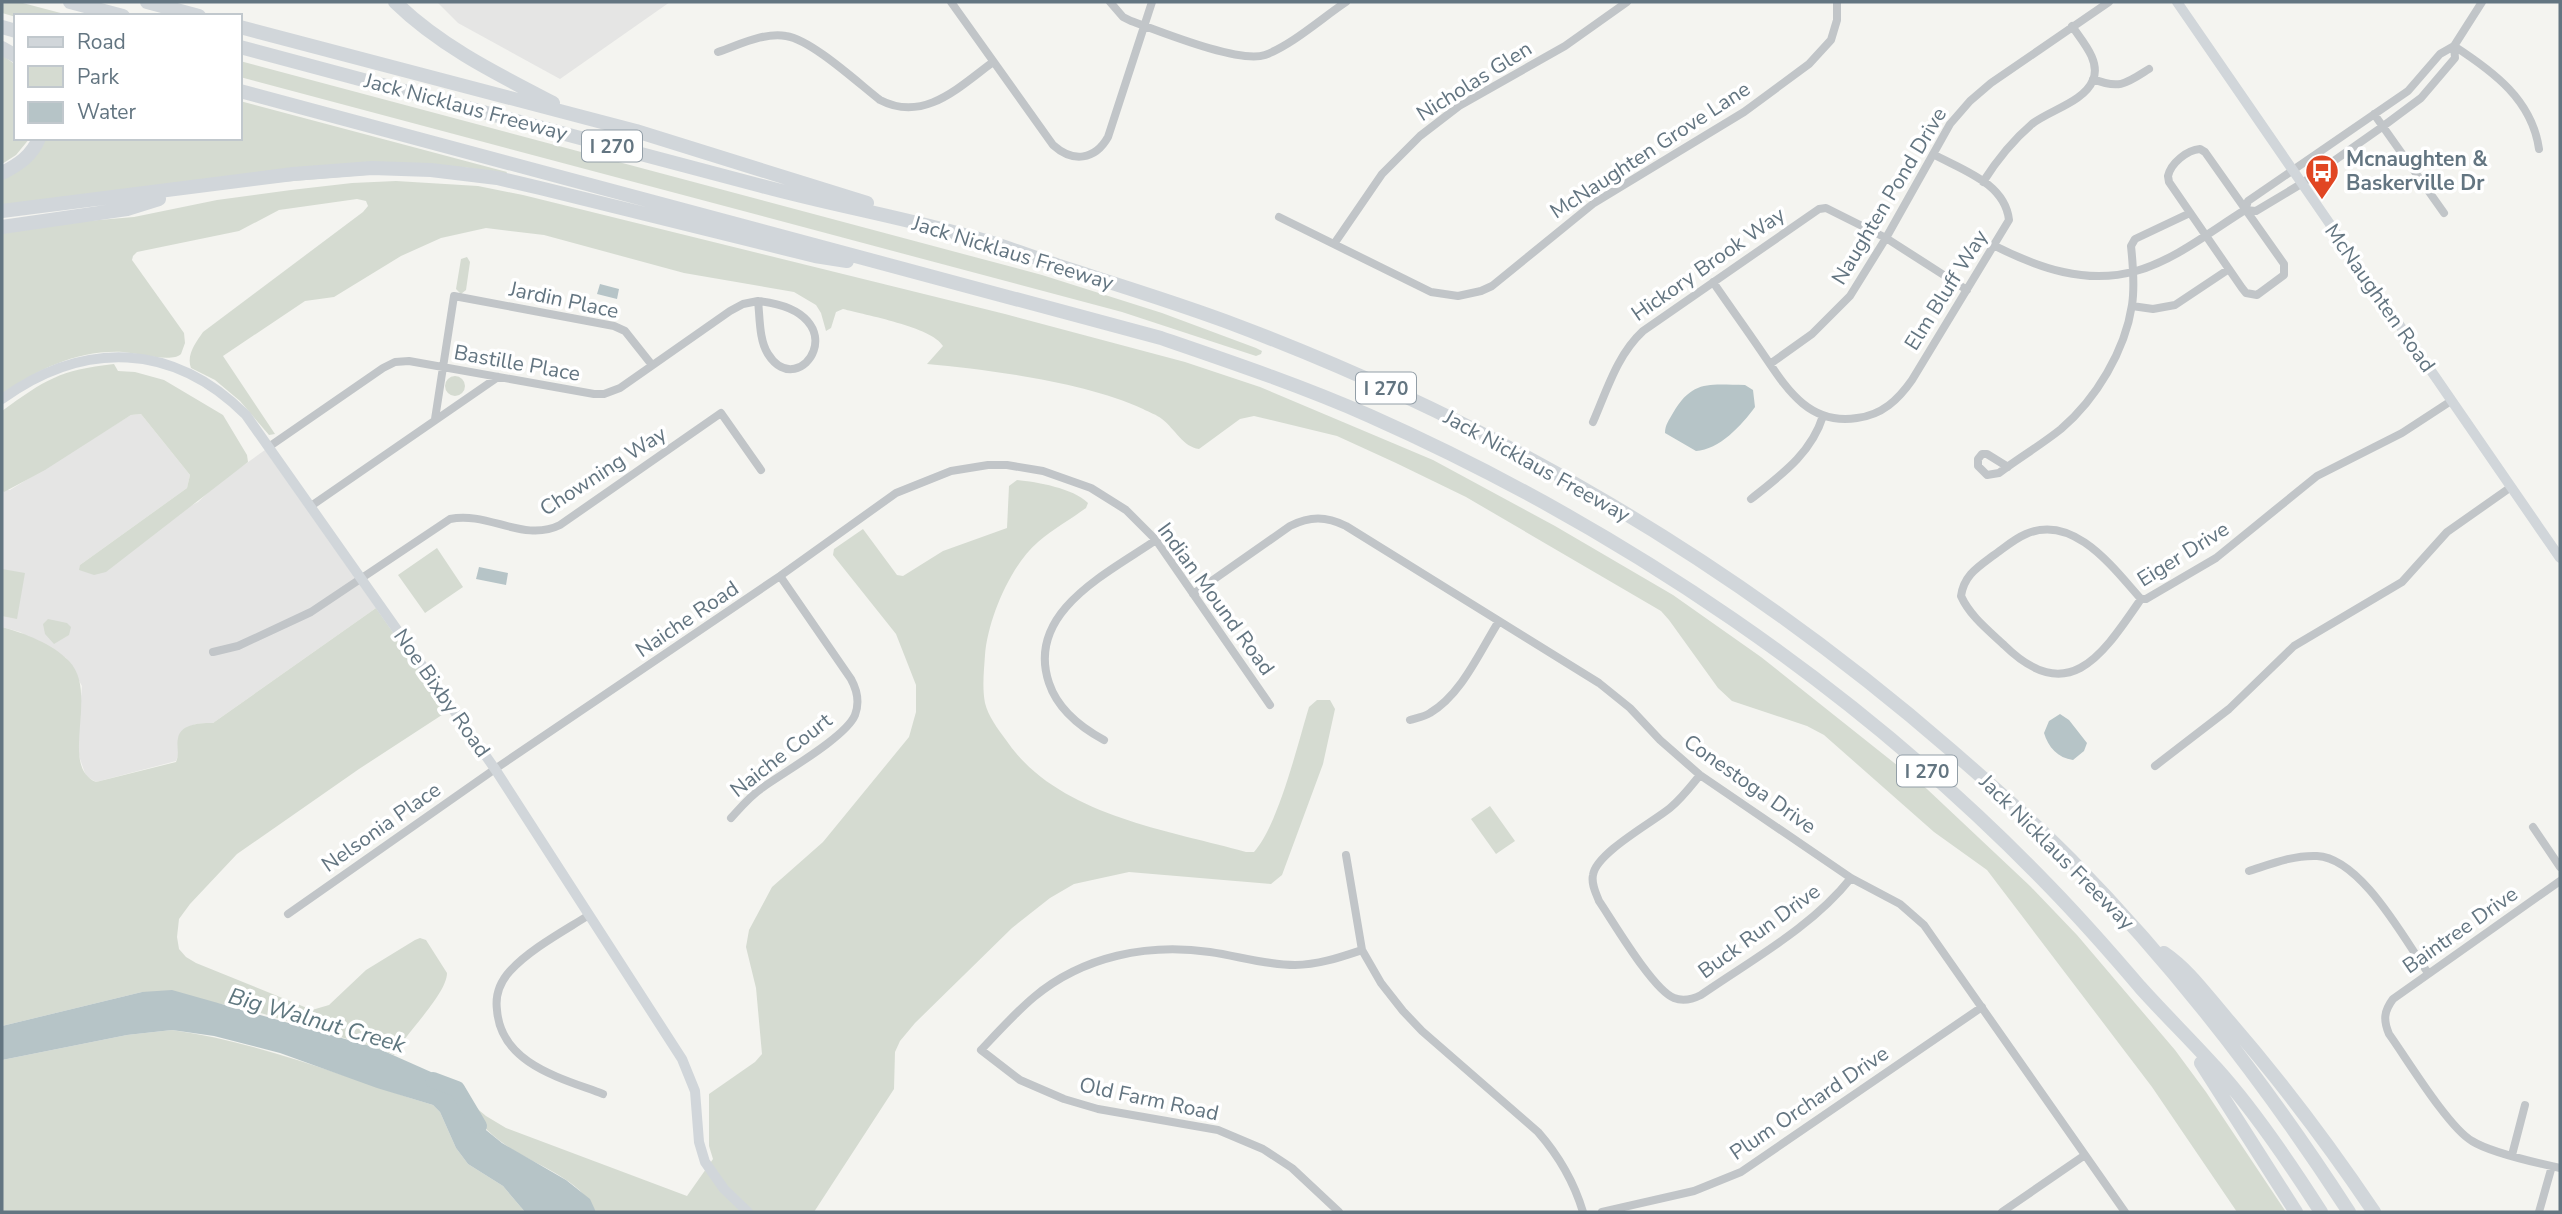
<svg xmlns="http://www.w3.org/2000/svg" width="2562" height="1214" viewBox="0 0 2562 1214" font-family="'Nunito Sans',sans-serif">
<rect width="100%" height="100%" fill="#f4f4f0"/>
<path fill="#e5e5e4" d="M 437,2 L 670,2 L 560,79 L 458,23 Z
M 141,414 L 190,475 L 187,488 L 80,565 L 198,502 L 217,484 L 265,450 L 376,608 L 213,723 L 195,724 L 178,738 L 178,756 L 176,761 L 96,782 L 86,776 L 80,759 L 77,747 L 82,686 L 66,658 L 20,632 L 2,627 L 2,490 L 10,490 L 131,415 Z"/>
<path fill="#d5dbd1" d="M 2,2 L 19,2 L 72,16 L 16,17 L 2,13 Z
M 2,55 L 16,65 L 16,138 L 30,138 L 16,155 L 2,164 Z
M 240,61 L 1042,275 L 1162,313 L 1256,348 L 1262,351 L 1261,354 L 1256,356 L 1122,312 L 240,77 Z
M 240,101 L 507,172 L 506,174 L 463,167 L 2,205 L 2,178 L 44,138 L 240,138 Z
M 396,181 L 478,186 L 523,195 L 1005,314 L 1185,362 L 1260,387 L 1433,460 L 1555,526 L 1673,595 L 1761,657 L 1927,789 L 2030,886 L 2077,935 L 2175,1050 L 2206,1092 L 2286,1212 L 2237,1212 L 2152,1087 L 1987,870 L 1934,832 L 1824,735 L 1807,726 L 1732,701 L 1718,688 L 1669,620 L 1661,611 L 1466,497 L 1396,463 L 1337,436 L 1254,416 L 1240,419 L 1199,449 C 1183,447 1175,429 1162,419 C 1157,415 1149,412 1143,409 C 1085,382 991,370 927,364 L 943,346 C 932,327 865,315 843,309 L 836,312 L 831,328 L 826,331 L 821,313 L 816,305 L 794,292 L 684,273 L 544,235 L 486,228 L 441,238 L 401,256 L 334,297 L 305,301 L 223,356 L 275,434 L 269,435 L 240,401 L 215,380 L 191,368 C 186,355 196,342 203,332 L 363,212 L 368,206 L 366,201 L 357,199 L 279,210 L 239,231 L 137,252 L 133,256 L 132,260 L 184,333 L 185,343 L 181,354 C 172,363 137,353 123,352 C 77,350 39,369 2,394 L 2,232 L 75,222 L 134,217 L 217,200 L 291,190 L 352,183 Z
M 467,257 L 470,262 L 466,290 L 461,294 L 456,289 L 461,259 Z
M 114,364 L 118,371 L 135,372 L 164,380 L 223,415 L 247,455 L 248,462 L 106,572 L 94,575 L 79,570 L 80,565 L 187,488 L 190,475 L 141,414 L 131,415 L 45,470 L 4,492 L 2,490 L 2,411 C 45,380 59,370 114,364 Z
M445 386a10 10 0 1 1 20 0a10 10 0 1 1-20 0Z
M 1017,480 C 1037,482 1073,488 1088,503 L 1086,508 C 1071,519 1053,529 1038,542 C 1010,566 988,619 985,655 C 984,671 982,687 985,703 C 988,716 998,729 1006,740 C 1057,815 1164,829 1246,852 L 1254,852 C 1278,826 1298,743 1309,707 L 1317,700 L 1330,700 L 1335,709 L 1323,764 L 1282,875 L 1271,884 L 1129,872 L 1074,884 L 1050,898 L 1012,928 L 915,1023 L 900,1041 L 895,1052 L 894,1089 L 814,1212 L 596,1212 C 578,1175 531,1165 500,1141 C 481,1127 470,1110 456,1091 L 486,1116 L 506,1128 L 687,1196 L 713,1159 L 709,1146 L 709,1094 L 755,1062 L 762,1054 L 756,988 L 746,947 L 749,930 L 772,887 L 823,842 L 909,737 L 916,712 L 916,685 L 896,634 L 833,555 L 834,549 L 863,529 L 897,575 L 903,576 L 943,551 L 1007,528 L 1009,486 Z
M 437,548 L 463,587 L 425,613 L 398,575 Z
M 2,569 L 25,573 L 17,619 L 2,616 Z
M 376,608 L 448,711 L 359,769 L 237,854 L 190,904 L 179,919 L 177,937 L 179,949 L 186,957 L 196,963 L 312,1010 L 329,1005 L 366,970 L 415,940 L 420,938 L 426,940 L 447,973 C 447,994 405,1034 394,1055 L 377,1048 L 241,1007 L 142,992 L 2,1026 L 2,627 C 24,633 53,644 69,661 C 100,693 58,766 96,782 L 176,762 C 180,753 176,746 178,738 C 181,723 202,723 213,723 Z
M 48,619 L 67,623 L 71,627 L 69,635 L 54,644 L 45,634 L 43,624 Z
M 1490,806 L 1515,841 L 1496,854 L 1471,819 Z
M 172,1030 C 265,1043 345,1078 433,1105 L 440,1112 L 456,1148 L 468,1164 L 503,1186 L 525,1212 L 2,1212 L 2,1060 L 127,1035 Z"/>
<path fill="#b6c4c7" d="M 600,284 L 619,289 L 617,299 L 597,294 Z
M 1745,385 L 1753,390 L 1755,407 C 1742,425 1719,450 1696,451 L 1665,433 C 1665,425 1669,420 1673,413 C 1693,379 1710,385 1745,385 Z
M 479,567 L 508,573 L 506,585 L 476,579 Z
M 2060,714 L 2069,720 L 2087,743 L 2084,751 L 2073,760 C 2058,758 2048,747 2044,733 L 2049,721 Z
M 172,990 L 377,1048 L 440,1076 L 456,1091 L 481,1126 L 502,1143 L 566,1180 L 590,1199 L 596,1212 L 525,1212 L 503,1186 L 468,1164 L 456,1148 L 440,1112 L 433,1105 L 377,1088 L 280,1053 L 214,1036 L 172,1030 L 127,1035 L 2,1060 L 2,1026 L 142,992 Z"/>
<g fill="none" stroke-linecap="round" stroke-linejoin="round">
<path stroke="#b6c4c7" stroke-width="16" d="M 433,1080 L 457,1089 L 479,1126"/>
<path stroke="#c1c5c8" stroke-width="8" d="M 951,2 L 1053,145 C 1073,163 1095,160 1108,137 L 1152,2
M 1110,2 L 1123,17 L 1131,21 C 1159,31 1239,64 1265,55 C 1292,45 1322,18 1346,2
M 2454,46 C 2494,72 2532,100 2539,149
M 718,52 C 739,45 764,32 786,36 C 812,40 858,83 880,100 C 924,123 959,87 993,62
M 2093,79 C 2120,90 2127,83 2149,69
M 2374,114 L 2444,213
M 2200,149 L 2205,152 L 2284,264 L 2284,275 L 2257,295 L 2246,293 L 2242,288 L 2169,182 L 2168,176 C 2171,163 2187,150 2200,149 Z
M 1983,182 C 1997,160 2012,141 2032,124 C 2050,110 2084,102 2093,80 C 2101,61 2082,41 2072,26
M 2245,210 L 2256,211 L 2301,184 L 2382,127 L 2421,98 L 2455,58 L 2454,46
M 1279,217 L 1431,292 L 1458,296 L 1481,291 L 1492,286 L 1594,203 L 1744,112 L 1809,64 L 1831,40 L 1837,20 L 1837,2
M 1334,244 L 1382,174 L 1420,136 L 1459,106 L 1565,46 L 1627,2
M 1995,246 C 2039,268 2086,285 2136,271 C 2175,260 2211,231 2245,210 L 2248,201 L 2408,91 L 2440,54 L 2454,46 L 2482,2
M 1713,282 C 1728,304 1744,326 1759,348 C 1784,384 1806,426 1857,418 C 1882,415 1898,400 1912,380 L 2009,220 C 2005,183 1962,170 1933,154
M 758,301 C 861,312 800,405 768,354 C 759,340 760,318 758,301 Z
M 2132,306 L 2153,309 L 2175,305 L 2229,269
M 1770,364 L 1812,334 L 1850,296 L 1886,238 L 1950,124 L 1970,101 L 1991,83 L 2109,2
M 435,419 L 454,296 L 614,326 L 625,331 L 652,365
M 1593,422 C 1607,390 1617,355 1643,331 L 1819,209 L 1826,208 L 1886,238 L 1967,290
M 270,446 L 383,368 L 395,362 L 409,361 L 594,394 L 604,394 L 620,388 L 730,311 L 743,304 L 758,301
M 2008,467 L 1987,454 L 1982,454 L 1978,459 L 1978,466 L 1987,475 L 1999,473 C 2019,458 2041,445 2061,429 C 2096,399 2125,351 2132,305 C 2135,286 2133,265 2131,246 L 2135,239 L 2190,213
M 1751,499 C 1781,475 1811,454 1823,416
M 311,506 L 498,377
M 1193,594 L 1290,526 C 1310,516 1326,516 1346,526 L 1599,683 L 1630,708 L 1660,740 L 1700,775 L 1851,878 L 1900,904 L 1924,925 L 2125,1212
M 2141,599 C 2114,569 2074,513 2026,534 C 2014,539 2004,548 1994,555 C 1978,567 1964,575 1961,596 C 1970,616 1988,630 2004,645 C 2069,709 2103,654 2141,599 L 2146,599 L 2216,558 L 2317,476 L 2402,433 L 2451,401
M 213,652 L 238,646 L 311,612 L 450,519 C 488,511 524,543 560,525 L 721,413 L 761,470
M 1410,720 C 1416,718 1424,717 1430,713 C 1462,694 1480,651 1499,621
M 1104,740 C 1080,727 1058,710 1049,683 C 1025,612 1108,573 1156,540
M 2155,766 L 2229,709 L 2294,646 L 2402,582 L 2447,532 L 2511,487
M 1700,775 C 1691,786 1682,798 1670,808 C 1653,822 1596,853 1593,875 C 1591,884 1596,893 1599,901 C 1614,923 1653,990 1674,998 C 1684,1002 1693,999 1701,995 C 1753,959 1812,927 1851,878
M 731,818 C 741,807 750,796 762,788 C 784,772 846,737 855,715 C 860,702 857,690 851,679 L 780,576
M 2533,827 L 2560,867
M 1346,855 L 1362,950 L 1381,983 L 1403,1011 L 1422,1031 L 1538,1132 C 1559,1156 1574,1182 1583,1212
M 2249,871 C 2271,864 2293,855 2317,856 C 2361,858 2404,939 2428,973
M 2560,881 L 2393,999 C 2384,1011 2383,1020 2389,1034 C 2407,1059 2448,1127 2472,1141 C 2491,1153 2537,1163 2560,1168
M 288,914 L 495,769 L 780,576 L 896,493 L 951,471 L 988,465 L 1007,465 L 1043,471 L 1091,488 L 1126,510 L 1156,540 L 1270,705
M 589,915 C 564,931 530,949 510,971 C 500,982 495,995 497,1010 C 501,1064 561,1078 603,1094
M 2512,1155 L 2525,1105
M 1339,1212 L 1292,1168 L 1263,1149 L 1218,1130 L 1098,1109 L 1064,1099 L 1020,1080 L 981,1050 C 998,1032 1015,1013 1034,997 C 1083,956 1148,943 1210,952 C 1238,956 1266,965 1295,965 C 1318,965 1341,957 1362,950
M 1602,1212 L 1694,1191 L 1741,1172 L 1982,1007
M 2002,1212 L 2085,1155
M 2539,1212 L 2552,1166"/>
<path stroke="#d1d6da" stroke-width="10" d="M 2177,2 L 2560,558
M 2,399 C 84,340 173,342 246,415 L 495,769 L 682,1059 L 695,1091 L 699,1142 L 705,1162 L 724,1189 L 748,1212"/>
<path stroke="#d1d6da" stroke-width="14" d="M 70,2 L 123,16
M 147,2 L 199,16
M 395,2 C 440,46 497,74 553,103
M 2,27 L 16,31
M 240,27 L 636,131 L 867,203
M 240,47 C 413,93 585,140 758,185 C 834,206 913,219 989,242 C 1012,249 1036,258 1059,266 C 1115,284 1171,301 1225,321 C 1495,422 1734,562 1952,751 C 1992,786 2033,821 2071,860 C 2176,967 2268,1087 2349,1212
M 2,48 L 16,56
M 240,91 L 1161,338 C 1231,362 1302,386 1370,416 C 1622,528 1859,689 2050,887 C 2082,920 2111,953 2140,987 C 2165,1015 2191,1040 2216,1068 C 2254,1110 2291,1165 2321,1212
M 2,173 C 18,165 32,156 39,138
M 2,211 L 293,174 L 372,168 L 431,170 L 497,178 L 540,188 L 815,256 L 847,261
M 2,227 L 127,209 L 159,199
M 2164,953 C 2189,970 2207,996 2227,1019 C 2280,1080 2329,1145 2374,1212
M 2201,1063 L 2296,1212"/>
</g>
<defs>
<g id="bus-pin" transform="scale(1.75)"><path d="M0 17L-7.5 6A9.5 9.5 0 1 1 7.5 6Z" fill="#e14623" stroke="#fff"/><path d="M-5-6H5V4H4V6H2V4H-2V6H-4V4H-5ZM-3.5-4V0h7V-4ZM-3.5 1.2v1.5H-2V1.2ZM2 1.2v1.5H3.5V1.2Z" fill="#fff"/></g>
</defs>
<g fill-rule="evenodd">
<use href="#bus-pin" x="2322" y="171"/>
</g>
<g text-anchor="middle" stroke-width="7" stroke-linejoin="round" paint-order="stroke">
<g fill="#fff" stroke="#929ea7" stroke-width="2">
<rect x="582" y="130.5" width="60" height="31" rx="5"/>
<rect x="1356" y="372.5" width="60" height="31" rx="5"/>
<rect x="1897" y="755.5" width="60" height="31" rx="5"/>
</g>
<g font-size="19" font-weight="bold" fill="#637581">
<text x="612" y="153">I 270</text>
<text x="1386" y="395">I 270</text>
<text x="1927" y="778">I 270</text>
</g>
<g font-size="21" fill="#637581" stroke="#fff">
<text transform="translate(1474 81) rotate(-32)" y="7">Nicholas Glen</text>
<text transform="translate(466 107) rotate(15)" y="7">Jack Nicklaus Freeway</text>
<text transform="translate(1650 150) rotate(-33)" y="7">McNaughten Grove Lane</text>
<text transform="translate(1889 196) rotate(-59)" y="7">Naughten Pond Drive</text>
<text transform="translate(1013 253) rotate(17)" y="7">Jack Nicklaus Freeway</text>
<text transform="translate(1708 264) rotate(-35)" y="7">Hickory Brook Way</text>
<text transform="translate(1946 290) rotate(-58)" y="7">Elm Bluff Way</text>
<text transform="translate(2380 298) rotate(55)" y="7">McNaughten Road</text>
<text transform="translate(564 300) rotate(12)" y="7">Jardin Place</text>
<text transform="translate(517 363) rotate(10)" y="7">Bastille Place</text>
<text transform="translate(1537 466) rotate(29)" y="7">Jack Nicklaus Freeway</text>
<text transform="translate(603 471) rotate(-33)" y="7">Chowning Way</text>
<text transform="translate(2183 554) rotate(-32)" y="7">Eiger Drive</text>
<text transform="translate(1216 599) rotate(54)" y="7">Indian Mound Road</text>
<text transform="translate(687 619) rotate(-34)" y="7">Naiche Road</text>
<text transform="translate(442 693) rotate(55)" y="7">Noe Bixby Road</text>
<text transform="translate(781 755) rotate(-38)" y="7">Naiche Court</text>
<text transform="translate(1750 784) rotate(35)" y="7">Conestoga Drive</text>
<text transform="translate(381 827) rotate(-35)" y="7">Nelsonia Place</text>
<text transform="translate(2057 852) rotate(45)" y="7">Jack Nicklaus Freeway</text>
<text transform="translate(2460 930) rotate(-35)" y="7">Baintree Drive</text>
<text transform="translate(1759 931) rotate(-36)" y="7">Buck Run Drive</text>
<text transform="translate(1149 1099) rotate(12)" y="7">Old Farm Road</text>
<text transform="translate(1809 1103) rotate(-34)" y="7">Plum Orchard Drive</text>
</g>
<g font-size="21" font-weight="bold" fill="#637581" stroke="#fff" text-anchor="start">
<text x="2346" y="166">Mcnaughten &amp;<tspan x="2346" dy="24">Baskerville Dr</tspan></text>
</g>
<g font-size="23" font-style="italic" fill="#5f777f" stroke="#fff">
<text transform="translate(317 1020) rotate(16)" y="8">Big Walnut Creek</text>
</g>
</g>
<rect width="2562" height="1214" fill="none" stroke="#637581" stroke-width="7"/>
<rect x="14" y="14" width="228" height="126" fill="#ffffff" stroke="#c1c8cd" stroke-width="2"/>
<rect x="28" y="37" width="35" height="10" fill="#d1d6da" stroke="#c1c8cd" stroke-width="2"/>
<text x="77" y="49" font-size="21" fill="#637581">Road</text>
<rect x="28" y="66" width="35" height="21" fill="#d5dbd1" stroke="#c1c8cd" stroke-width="2"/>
<text x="77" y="84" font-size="21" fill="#637581">Park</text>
<rect x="28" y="102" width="35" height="21" fill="#b6c4c7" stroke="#c1c8cd" stroke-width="2"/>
<text x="77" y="119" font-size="21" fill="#637581">Water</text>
</svg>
